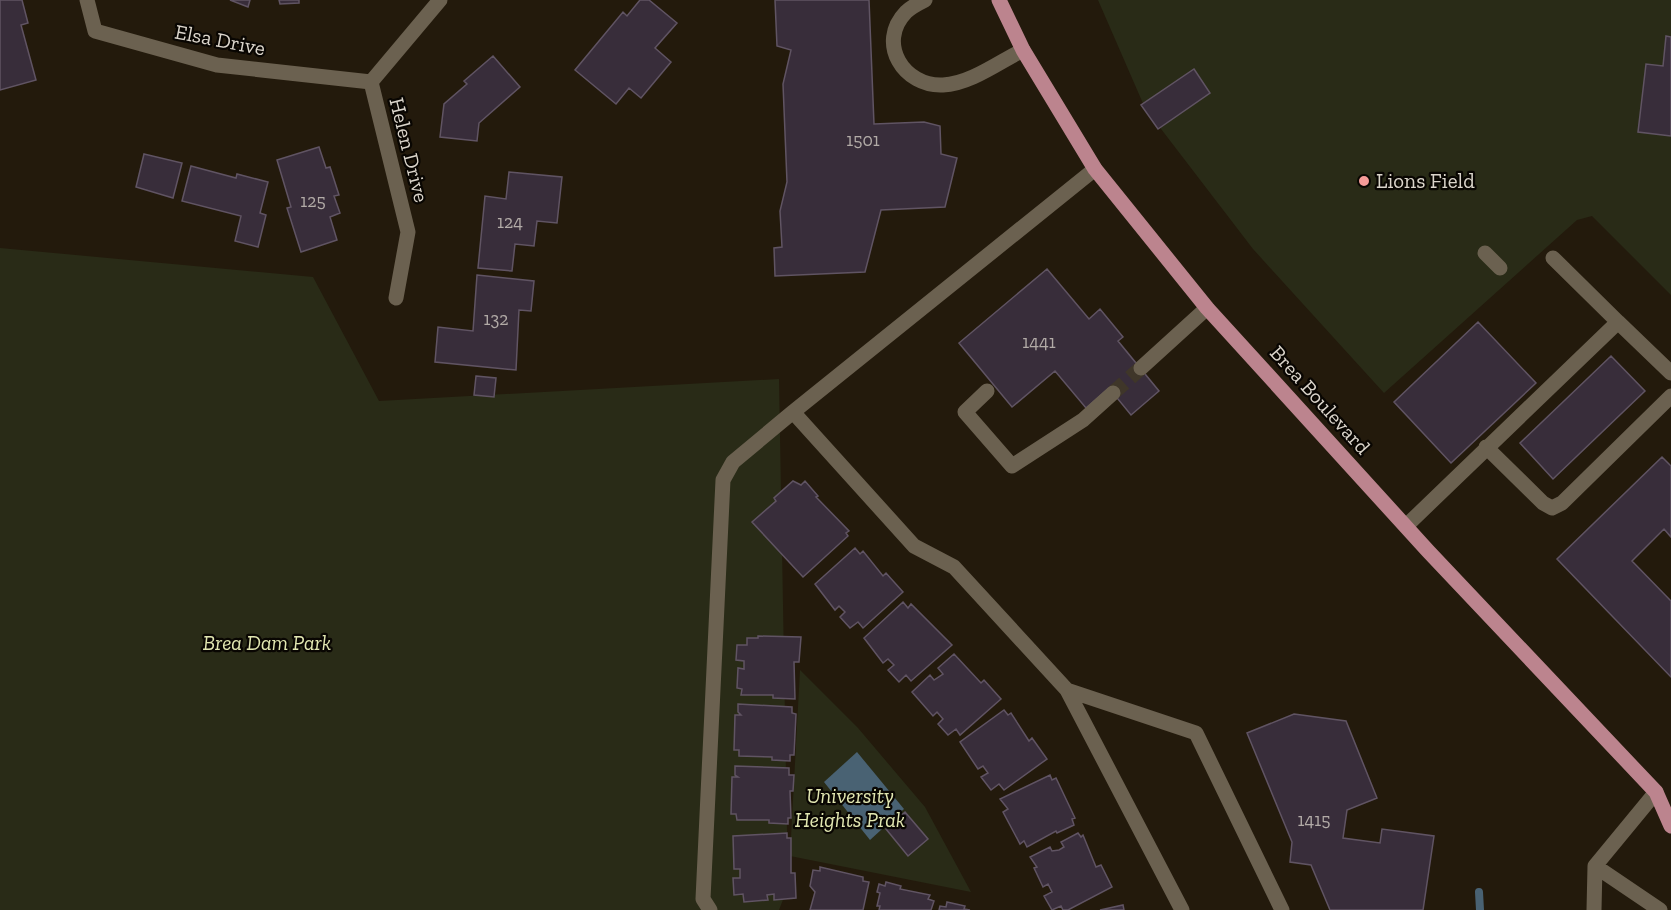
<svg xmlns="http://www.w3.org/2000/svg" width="1671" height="910" viewBox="0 0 1671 910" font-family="'Zilla Slab',serif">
<rect width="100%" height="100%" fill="#231a0c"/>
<path fill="#292b17" d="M 1098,0 L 1671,0 L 1671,295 L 1592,216 L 1577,220 L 1384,393 L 1253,249 L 1145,108 Z
M 0,248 L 313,277 L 379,401 L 779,379 L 788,887 L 779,910 L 0,910 Z
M 800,670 L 858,728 L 925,807 L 971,892 L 790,856 Z"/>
<path fill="#496273" d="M 857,752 L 904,809 L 870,840 L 824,782 Z"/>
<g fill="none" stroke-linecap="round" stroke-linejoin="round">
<path stroke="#496273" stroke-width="8" d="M 1479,892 L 1480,910"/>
</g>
<path fill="#382d3a" stroke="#605463" stroke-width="1.5" d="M 0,0 L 22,0 L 28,23 L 21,25 L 36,80 L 0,90 Z
M 230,0 L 250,0 L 248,7 Z
M 279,0 L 299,0 L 299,3 L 280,4 Z
M 640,0 L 649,0 L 677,23 L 655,48 L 671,62 L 641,98 L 629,88 L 616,104 L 575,70 L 623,12 L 627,16 Z
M 775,0 L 869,0 L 874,124 L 924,122 L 940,126 L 941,154 L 957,158 L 945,207 L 881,210 L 865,272 L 775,276 L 774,248 L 782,247 L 780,211 L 787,182 L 783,84 L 791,50 L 777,46 Z
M 1666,36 L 1671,37 L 1671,136 L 1638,132 L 1646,64 L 1663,66 Z
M 493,56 L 520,87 L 479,123 L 477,141 L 440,137 L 444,104 L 467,84 L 464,81 Z
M 1194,69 L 1210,93 L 1158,129 L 1141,105 Z
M 319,147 L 326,168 L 330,167 L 339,195 L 334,196 L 340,213 L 330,217 L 337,240 L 301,252 L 287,208 L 291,207 L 277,160 Z
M 144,154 L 182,163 L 173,198 L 136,187 Z
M 191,166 L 236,178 L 237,174 L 268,182 L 260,213 L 266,215 L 258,247 L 235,241 L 241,216 L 182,201 Z
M 509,172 L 562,177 L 557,223 L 537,221 L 534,246 L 515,244 L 512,271 L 478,268 L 485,196 L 506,199 Z
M 1047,269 L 1089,319 L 1100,309 L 1123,337 L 1118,341 L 1159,391 L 1131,415 L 1109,388 L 1086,408 L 1055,371 L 1012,407 L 959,343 Z
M 477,275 L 534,281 L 531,311 L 519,310 L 516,370 L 435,362 L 438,327 L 473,331 Z
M 1478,322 L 1536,383 L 1451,463 L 1394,402 Z
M 1611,356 L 1645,391 L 1553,479 L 1520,443 Z
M 476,376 L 496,378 L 494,397 L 474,395 Z
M 1662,457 L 1671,466 L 1671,537 L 1664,529 L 1632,561 L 1671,601 L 1671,677 L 1557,559 Z
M 793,481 L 801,485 L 805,481 L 818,496 L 816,497 L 849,531 L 846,533 L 848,536 L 803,577 L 752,522 L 776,501 L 774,498 Z
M 855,548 L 860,554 L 863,551 L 883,576 L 886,573 L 903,592 L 863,628 L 858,622 L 850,628 L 840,617 L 845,612 L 839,606 L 835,610 L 815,584 Z
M 903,602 L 908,608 L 911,604 L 952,645 L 911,681 L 906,675 L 899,682 L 888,670 L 894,665 L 888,659 L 883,663 L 864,638 Z
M 758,636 L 801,637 L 799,662 L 794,662 L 795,699 L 773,698 L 773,695 L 741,695 L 742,689 L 737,688 L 738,668 L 744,669 L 744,661 L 736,660 L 737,645 L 747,645 L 747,638 L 758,638 Z
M 954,654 L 981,683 L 984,680 L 1001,699 L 960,735 L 956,729 L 948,735 L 938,724 L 943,719 L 937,712 L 933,716 L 912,692 L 930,675 L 934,680 L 943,674 L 938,668 Z
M 738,704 L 792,707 L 792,713 L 796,714 L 794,755 L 790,755 L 790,761 L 772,760 L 772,757 L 739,756 L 739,750 L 734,750 L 735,715 L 741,715 L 738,712 Z
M 1004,710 L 1008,715 L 1011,713 L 1029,741 L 1032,738 L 1047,759 L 1004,790 L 999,784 L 991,790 L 981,777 L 988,773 L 983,766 L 978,769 L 960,742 Z
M 1294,714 L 1346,721 L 1377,798 L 1347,810 L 1343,838 L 1380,843 L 1382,829 L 1434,836 L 1423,910 L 1330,910 L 1311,865 L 1290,862 L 1292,842 L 1247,733 Z
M 735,766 L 789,768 L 789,775 L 794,775 L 793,791 L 790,791 L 791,818 L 788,818 L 788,824 L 769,823 L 769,820 L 737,820 L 736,814 L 731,814 L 732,777 L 738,777 L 735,775 Z
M 1050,775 L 1052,780 L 1056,778 L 1075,818 L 1072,819 L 1074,825 L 1057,833 L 1056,831 L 1027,847 L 1024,841 L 1020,844 L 1003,812 L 1008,809 L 1000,799 Z
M 905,812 L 928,839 L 908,856 L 886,829 Z
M 787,833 L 787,838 L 791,838 L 791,873 L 795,873 L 796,898 L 774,900 L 774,894 L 767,895 L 768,900 L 744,902 L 743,894 L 734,895 L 733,878 L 740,878 L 740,869 L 734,869 L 733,836 Z
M 1078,833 L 1081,837 L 1083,835 L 1096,867 L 1101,865 L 1112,887 L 1068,910 L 1063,910 L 1061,906 L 1052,910 L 1044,896 L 1052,892 L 1048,884 L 1043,887 L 1034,868 L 1037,867 L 1030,857 L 1050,847 L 1052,851 L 1059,850 L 1064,847 L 1061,842 Z
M 820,867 L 863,877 L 863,881 L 869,882 L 863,910 L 810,910 L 815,892 L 810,886 L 813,870 L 820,871 Z
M 886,882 L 901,886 L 900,889 L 930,895 L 928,899 L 934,901 L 931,910 L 879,910 L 880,906 L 877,906 L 880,893 L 877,892 L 879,884 L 885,886 Z
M 947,902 L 965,906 L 964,909 L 970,910 L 939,910 L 940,906 L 946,907 Z
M 1123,905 L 1124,910 L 1100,910 Z"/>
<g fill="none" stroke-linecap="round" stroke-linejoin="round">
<path stroke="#3f3629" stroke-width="15" stroke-dasharray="15 8" stroke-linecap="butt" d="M 1113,393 L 1141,368"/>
<path stroke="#6b6150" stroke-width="15" d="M 87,0 L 95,31 L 217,65 L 371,82
M 925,0 C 919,3 911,7 906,12 C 876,43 904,87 943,85 C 970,84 999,62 1023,50
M 1485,253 L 1500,268
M 1553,258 L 1618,322
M 396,298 L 408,232 L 371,82 L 440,0
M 1141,368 L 1207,308
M 987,391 L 965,412 L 1012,466 L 1083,420 L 1113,393
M 793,412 L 914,546 L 954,567 L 1067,690 L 1182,910
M 1486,447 L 1543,503 L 1552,508 L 1562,503 L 1671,396
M 1406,526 L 1618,322 L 1671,373
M 1067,690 L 1196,733 L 1282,910
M 1595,866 L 1660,910
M 710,910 L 703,899 L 723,480 L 733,462 L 793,412 L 1095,169
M 1594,910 L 1595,866 L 1656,792"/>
<path stroke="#bc848e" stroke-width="15" d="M 999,0 L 1023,50 L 1095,169 L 1207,308 L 1428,551 L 1656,792 L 1671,826"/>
</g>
<circle fill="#f59b98" stroke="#090602" stroke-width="2" cx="1364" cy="181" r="6"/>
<g text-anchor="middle" stroke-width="4.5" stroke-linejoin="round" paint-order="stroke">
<g font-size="18" fill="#b2aba7">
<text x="863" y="146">1501</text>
<text x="313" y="207">125</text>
<text x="510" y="228">124</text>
<text x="496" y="325">132</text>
<text x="1039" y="348">1441</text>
<text x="1314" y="826">1415</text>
</g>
<g font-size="21" fill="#dbd5cb" stroke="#090602">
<text transform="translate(220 40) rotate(11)" y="7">Elsa Drive</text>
<text transform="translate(409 150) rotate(76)" y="7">Helen Drive</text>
<text transform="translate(1320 400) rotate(48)" y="7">Brea Boulevard</text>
</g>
<g font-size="21" fill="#dbd5cb" stroke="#090602" text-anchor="start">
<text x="1376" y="188">Lions Field</text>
</g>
<g font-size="21" font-style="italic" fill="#e2e7b1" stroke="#090602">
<text x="267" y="650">Brea Dam Park</text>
<text x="850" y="803">University<tspan x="850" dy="24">Heights Prak</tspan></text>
</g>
</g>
</svg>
